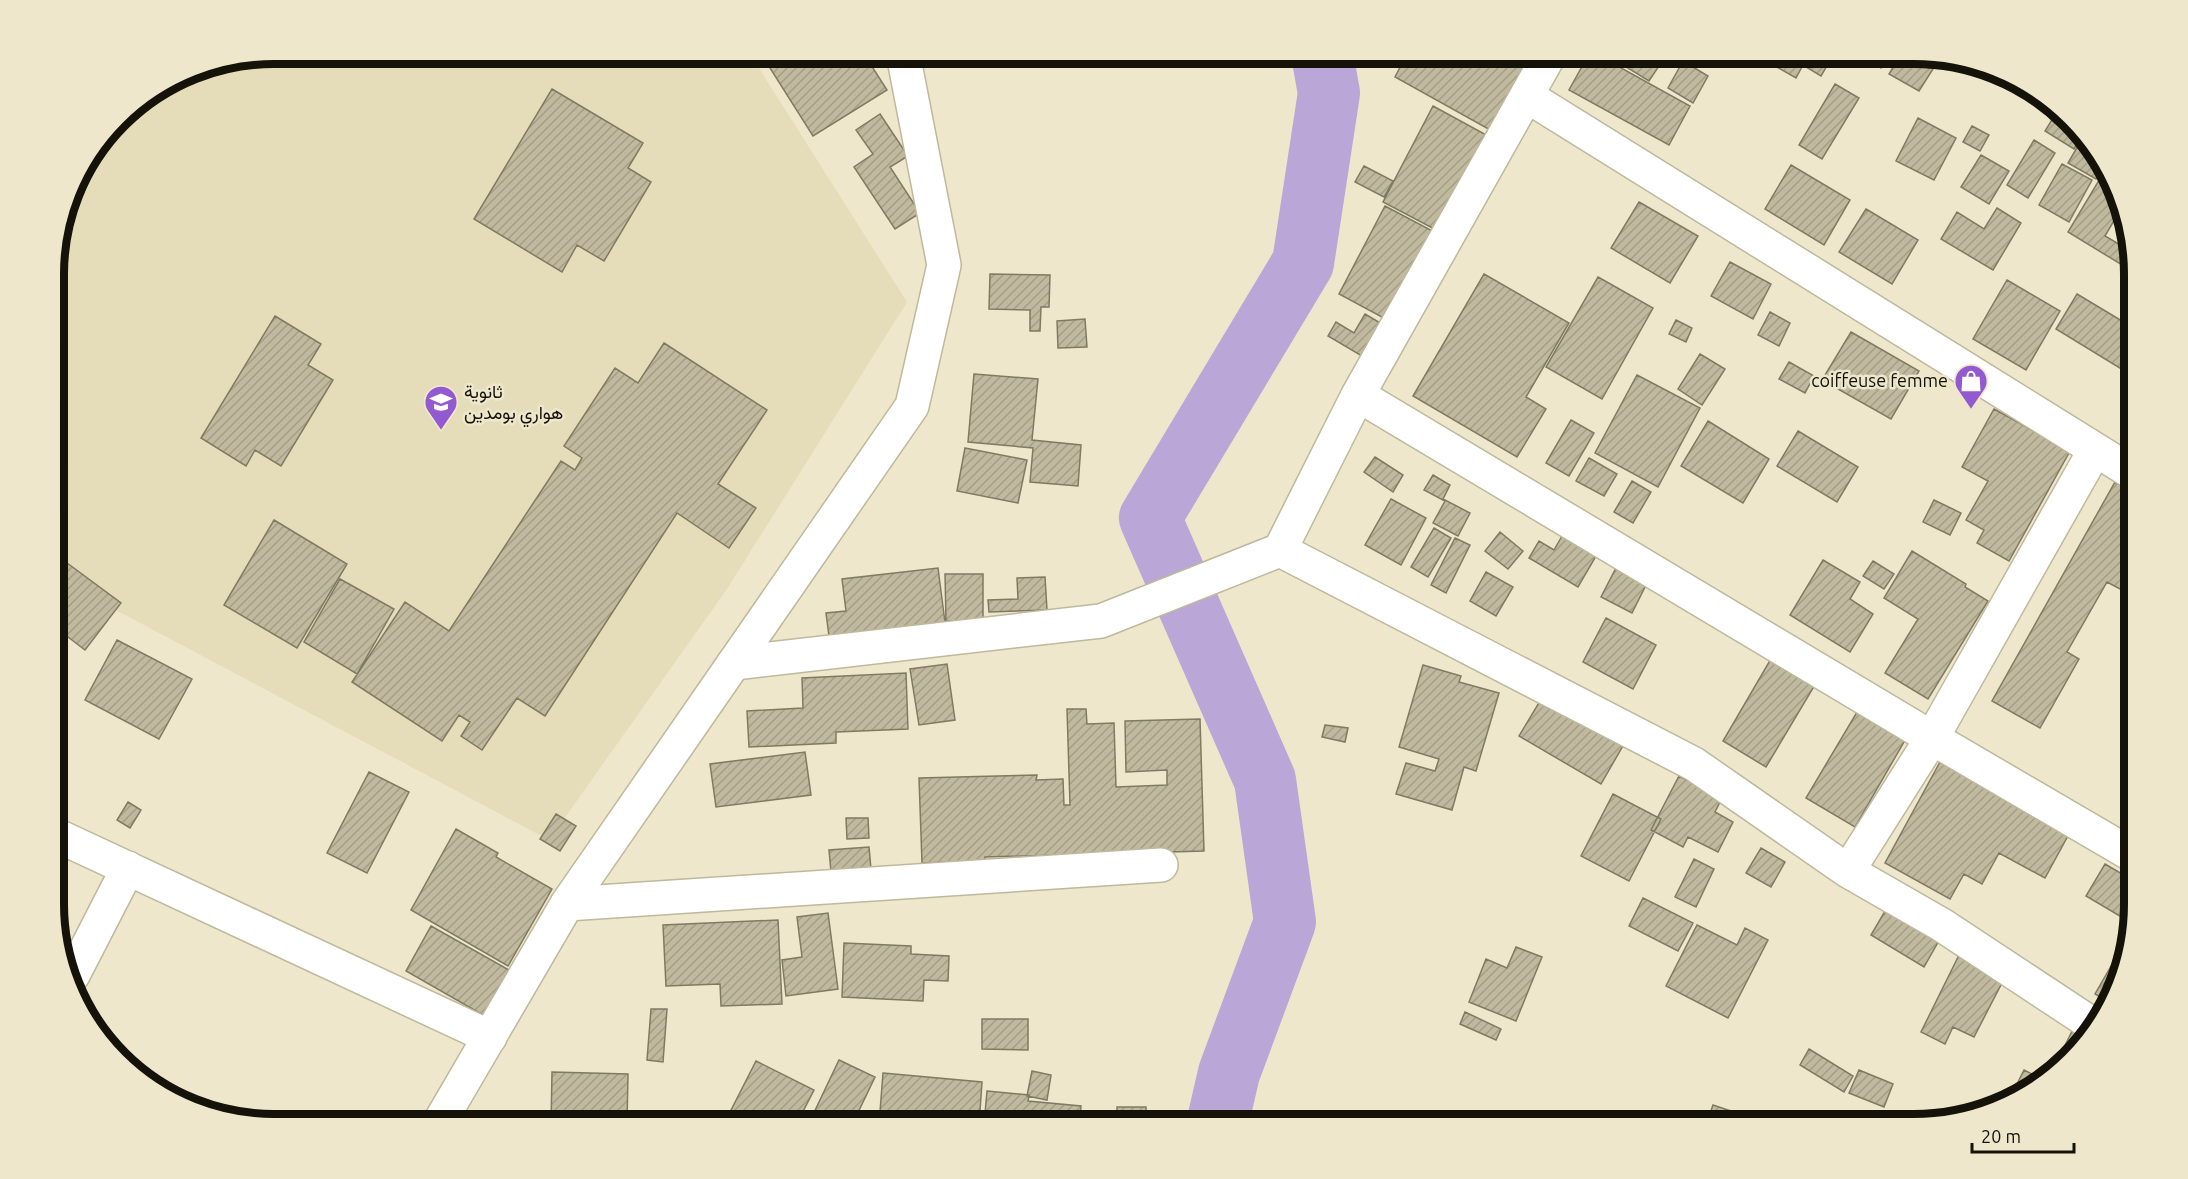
<svg xmlns="http://www.w3.org/2000/svg" width="2188" height="1179" viewBox="0 0 2188 1179" font-family="Ubuntu,Vazirmatn,sans-serif">
<defs>
<pattern id="building-hatch" width="6" height="6" patternUnits="userSpaceOnUse" patternTransform="scale(1.5)"><rect width="6" height="6" fill="#c0b99e"/><path d="M-1 1l2-2M0 6l6-6M5 7l2-2" fill="none" stroke="#a49e87"/></pattern>
</defs>
<rect width="100%" height="100%" fill="#eee7cc"/>
<path fill="#e5dcb9" d="M 275,54 L 750,54 L 907,302 L 727,589 L 549,840 L 112,608 L 55,559 L 55,260 L 77,177 L 129,109 L 190,71 Z"/>
<g fill="none" stroke-linecap="round" stroke-linejoin="round">
<path stroke="#baa6d7" stroke-width="62" d="M 1217,1125 L 1229,1073 L 1285,922 L 1265,780 L 1150,518 L 1303,263 L 1329,93 L 1322,54"/>
</g>
<path fill="url(#building-hatch)" stroke="#807a61" stroke-width="1.5" d="M 769,54 L 864,54 L 887,90 L 813,136 L 763,57 Z
M 1407,54 L 1535,54 L 1492,131 L 1395,77 Z
M 1589,54 L 1596,54 L 1690,106 L 1669,145 L 1569,90 Z
M 1605,54 L 1667,54 L 1649,81 Z
M 1754,54 L 1834,54 L 1821,76 L 1803,65 L 1796,78 Z
M 1858,54 L 1889,54 L 1881,68 Z
M 1901,54 L 1907,54 L 1933,69 L 1919,91 L 1889,74 Z
M 1683,61 L 1708,76 L 1693,103 L 1668,88 Z
M 1835,84 L 1859,98 L 1822,159 L 1799,145 Z
M 552,89 L 643,143 L 628,168 L 651,182 L 604,261 L 577,245 L 562,272 L 474,219 Z
M 1433,106 L 1490,137 L 1440,232 L 1383,202 Z
M 880,114 L 908,156 L 890,167 L 920,213 L 895,229 L 854,167 L 873,154 L 856,130 Z
M 2055,115 L 2081,138 L 2074,149 L 2045,131 Z
M 1918,118 L 1956,138 L 1934,180 L 1896,161 Z
M 1972,126 L 1989,135 L 1980,151 L 1963,142 Z
M 2082,139 L 2097,152 L 2103,168 L 2096,179 L 2068,163 Z
M 2034,140 L 2055,153 L 2028,198 L 2007,185 Z
M 1981,155 L 2009,171 L 1989,204 L 1961,187 Z
M 2062,164 L 2092,180 L 2069,222 L 2039,205 Z
M 1791,165 L 1850,200 L 1824,245 L 1765,209 Z
M 1364,166 L 1393,181 L 1384,197 L 1355,182 Z
M 2104,172 L 2119,212 L 2105,236 L 2122,246 L 2128,236 L 2132,246 L 2132,271 L 2068,232 Z
M 1639,202 L 1698,236 L 1670,283 L 1611,248 Z
M 1385,206 L 1440,235 L 1393,323 L 1339,294 Z
M 1997,208 L 2021,223 L 1993,270 L 1941,239 L 1957,212 L 1984,229 Z
M 1866,209 L 1918,240 L 1892,284 L 1839,252 Z
M 1730,262 L 1771,284 L 1753,319 L 1711,296 Z
M 990,274 L 1050,275 L 1049,307 L 1041,307 L 1040,331 L 1030,331 L 1030,310 L 989,309 Z
M 1484,274 L 1569,323 L 1526,397 L 1546,409 L 1517,457 L 1413,396 Z
M 1598,277 L 1653,308 L 1602,399 L 1546,367 Z
M 2007,280 L 2060,311 L 2026,370 L 1973,339 Z
M 2077,294 L 2132,327 L 2132,355 L 2123,370 L 2056,329 Z
M 1770,312 L 1790,323 L 1779,346 L 1758,335 Z
M 1365,314 L 1387,327 L 1367,359 L 1328,336 L 1336,322 L 1354,333 Z
M 275,316 L 321,344 L 308,365 L 333,380 L 281,466 L 255,450 L 246,466 L 201,438 Z
M 1085,319 L 1087,347 L 1058,348 L 1057,321 Z
M 1676,320 L 1692,328 L 1686,342 L 1669,334 Z
M 1851,332 L 1919,371 L 1891,419 L 1822,380 Z
M 664,343 L 767,410 L 718,484 L 756,508 L 729,548 L 677,513 L 545,716 L 517,698 L 482,750 L 461,736 L 470,722 L 459,715 L 442,741 L 352,682 L 405,602 L 449,631 L 561,461 L 575,470 L 582,458 L 564,446 L 615,368 L 638,383 Z
M 1700,354 L 1725,369 L 1702,405 L 1678,389 Z
M 1789,362 L 1814,376 L 1805,393 L 1779,379 Z
M 974,374 L 1038,379 L 1032,440 L 1081,445 L 1078,486 L 1030,482 L 1033,448 L 968,442 Z
M 1637,375 L 1700,408 L 1658,487 L 1595,453 Z
M 1994,409 L 2070,451 L 2009,561 L 1977,543 L 1984,530 L 1966,520 L 1988,481 L 1962,467 Z
M 1571,420 L 1594,433 L 1569,476 L 1546,463 Z
M 1708,421 L 1769,459 L 1743,503 L 1681,466 Z
M 1798,431 L 1858,467 L 1837,502 L 1777,466 Z
M 965,448 L 1027,460 L 1018,503 L 957,491 Z
M 1375,457 L 1403,475 L 1393,492 L 1364,472 Z
M 1589,458 L 1617,474 L 1604,496 L 1576,481 Z
M 1433,475 L 1450,485 L 1443,499 L 1470,513 L 1458,536 L 1433,523 L 1445,501 L 1424,490 Z
M 1632,481 L 1651,492 L 1633,523 L 1614,512 Z
M 2115,482 L 2133,492 L 2133,565 L 2120,589 L 2107,582 L 2067,652 L 2079,659 L 2040,728 L 1992,701 Z
M 1391,499 L 1426,518 L 1401,565 L 1365,545 Z
M 1934,500 L 1961,513 L 1950,535 L 1923,522 Z
M 274,520 L 347,564 L 297,648 L 224,605 Z
M 1434,528 L 1451,538 L 1428,577 L 1411,567 Z
M 1500,532 L 1523,551 L 1508,569 L 1485,551 Z
M 1562,536 L 1596,556 L 1578,587 L 1529,558 L 1539,541 L 1554,550 Z
M 1455,538 L 1470,545 L 1446,593 L 1431,585 Z
M 1912,551 L 1966,584 L 1965,587 L 1988,601 L 1928,699 L 1885,673 L 1918,619 L 1884,598 Z
M 59,557 L 121,603 L 85,650 L 55,627 L 55,562 Z
M 1823,560 L 1860,582 L 1850,599 L 1873,614 L 1850,652 L 1790,615 Z
M 1873,561 L 1894,574 L 1884,589 L 1863,576 Z
M 938,568 L 946,630 L 830,644 L 826,613 L 846,611 L 842,579 Z
M 1616,568 L 1647,583 L 1632,613 L 1601,597 Z
M 1486,572 L 1513,587 L 1496,616 L 1470,601 Z
M 945,574 L 983,574 L 983,620 L 946,621 Z
M 1045,577 L 1047,610 L 989,612 L 988,600 L 1018,599 L 1017,578 Z
M 340,579 L 394,609 L 357,674 L 304,642 Z
M 1606,618 L 1656,645 L 1633,689 L 1583,662 Z
M 117,640 L 192,679 L 159,739 L 85,700 Z
M 1772,657 L 1816,683 L 1766,767 L 1723,741 Z
M 947,664 L 955,720 L 919,725 L 910,669 Z
M 1423,665 L 1461,676 L 1459,682 L 1499,693 L 1476,771 L 1464,767 L 1452,810 L 1396,794 L 1406,763 L 1435,771 L 1439,759 L 1399,747 Z
M 906,673 L 908,729 L 836,732 L 836,743 L 749,747 L 747,711 L 803,708 L 802,678 Z
M 1543,696 L 1624,744 L 1601,784 L 1519,736 Z
M 1860,707 L 1908,735 L 1855,827 L 1806,798 Z
M 1067,709 L 1086,709 L 1087,724 L 1114,723 L 1116,787 L 1167,785 L 1167,770 L 1126,772 L 1125,721 L 1200,719 L 1204,851 L 985,857 L 985,861 L 922,863 L 919,778 L 1037,775 L 1036,780 L 1063,779 L 1064,805 L 1070,805 Z
M 1325,725 L 1348,728 L 1345,742 L 1322,737 Z
M 805,752 L 811,795 L 716,807 L 710,764 Z
M 1940,762 L 2070,832 L 2045,878 L 1999,853 L 1982,884 L 1964,874 L 1950,899 L 1885,863 Z
M 369,772 L 409,792 L 367,873 L 327,853 Z
M 1679,776 L 1722,798 L 1715,812 L 1733,822 L 1718,852 L 1688,837 L 1683,847 L 1651,830 Z
M 1613,794 L 1661,819 L 1629,881 L 1581,856 Z
M 128,802 L 141,810 L 130,828 L 117,820 Z
M 556,814 L 576,826 L 560,851 L 540,839 Z
M 846,818 L 868,818 L 869,838 L 847,839 Z
M 456,829 L 498,853 L 496,857 L 552,889 L 508,966 L 411,910 Z
M 869,847 L 871,869 L 831,872 L 829,850 Z
M 1761,848 L 1785,862 L 1771,887 L 1746,873 Z
M 1694,859 L 1714,869 L 1696,907 L 1675,897 Z
M 2105,864 L 2134,881 L 2134,905 L 2130,922 L 2086,896 Z
M 1643,898 L 1693,923 L 1678,951 L 1629,926 Z
M 1888,906 L 1941,937 L 1924,967 L 1871,935 Z
M 828,913 L 838,989 L 786,996 L 782,960 L 802,957 L 797,917 Z
M 778,920 L 782,1004 L 721,1006 L 720,984 L 666,986 L 663,925 Z
M 1697,925 L 1737,945 L 1745,928 L 1768,940 L 1728,1018 L 1666,986 Z
M 431,926 L 509,970 L 483,1015 L 406,971 Z
M 844,943 L 911,946 L 911,954 L 949,956 L 948,981 L 924,980 L 923,1001 L 842,997 Z
M 1516,947 L 1542,957 L 1516,1021 L 1469,1002 L 1486,959 L 1507,968 Z
M 1961,951 L 2005,977 L 1974,1037 L 1953,1027 L 1945,1044 L 1921,1032 Z
M 2114,961 L 2120,965 L 2111,1003 L 2095,994 Z
M 651,1009 L 667,1009 L 663,1062 L 647,1060 Z
M 1465,1012 L 1501,1029 L 1496,1040 L 1460,1024 Z
M 982,1019 L 1028,1019 L 1028,1050 L 982,1049 Z
M 2076,1023 L 2092,1031 L 2079,1050 L 2050,1076 Z
M 1809,1049 L 1853,1076 L 1844,1092 L 1800,1065 Z
M 839,1060 L 875,1077 L 852,1125 L 819,1125 L 810,1121 Z
M 756,1061 L 814,1090 L 796,1125 L 730,1125 L 725,1122 Z
M 1859,1070 L 1893,1084 L 1884,1107 L 1849,1093 Z
M 2024,1070 L 2044,1080 L 2036,1088 L 2008,1102 Z
M 1032,1071 L 1051,1075 L 1047,1100 L 1027,1096 Z
M 552,1072 L 628,1074 L 627,1125 L 551,1125 Z
M 883,1073 L 982,1082 L 979,1125 L 879,1125 Z
M 987,1091 L 1029,1095 L 1028,1101 L 1081,1106 L 1079,1125 L 984,1125 Z
M 1713,1105 L 1755,1119 L 1753,1125 L 1706,1125 Z
M 1117,1107 L 1146,1107 L 1146,1125 L 1117,1125 Z"/>
<g fill="none" stroke-linecap="round" stroke-linejoin="round">
<g stroke="#beb89d" stroke-width="36">
<path id="minor" d="M 1550,54 L 1358,395 L 1280,550 L 1694,764 L 1848,871 L 1942,925 L 2095,1026
M 1527,96 L 2133,473
M 1358,395 L 1932,738 L 2134,856
M 734,663 L 1101,621 L 1280,550
M 56,835 L 490,1037
M 1848,871 L 1932,738 L 2095,450
M 567,904 L 1161,865
M 73,975 L 128,868"/>
</g>
<g stroke="#beb89d" stroke-width="36">
<path id="tertiary" d="M 438,1125 L 567,904 L 912,406 L 944,265 L 903,54"/>
</g>
<use href="#minor" stroke="#fff" stroke-width="33"/>
<use href="#tertiary" stroke="#fff" stroke-width="33"/>
</g>
<defs>
<g id="shop-pin" transform="scale(1.725)"><path d="M0 17L-7.5 6A9.5 9.5 0 1 1 7.5 6Z" fill="#9259d1" stroke="#eee7cc"/><path d="M-5-2.5h2.3a2.7 3.5 0 0 1 5.4 0H5L5.5 6h-11ZM-1.5-2.5h3a1.5 2.3 0 0 0-3 0Z" fill="#fff"/></g>
<g id="school-pin" transform="scale(1.725)"><path d="M0 17L-7.5 6A9.5 9.5 0 1 1 7.5 6Z" fill="#9259d1" stroke="#eee7cc"/><path d="M0-5L7-2L0 1L-7-2ZM-4 1L0 2.5L4 1V4Q0 6-4 4Z" fill="#fff"/></g>
</defs>
<g fill-rule="evenodd">
<use href="#shop-pin" x="1971" y="381"/>
<use href="#school-pin" x="441" y="402"/>
</g>
<g text-anchor="middle" stroke-width="5" stroke-linejoin="round" paint-order="stroke">
<g font-size="18" fill="#151209" stroke="#eee7cc" text-anchor="end">
<text x="1948" y="387">coiffeuse femme</text>
<text x="464" y="398" text-anchor="start">ثانوية<tspan x="464" dy="21">هواري بومدين</tspan></text>
</g>
</g>
<path d="M0 0H2188V1179H0ZM274 64H1914A210 210 0 0 1 2124 274V904A210 210 0 0 1 1914 1114H274A210 210 0 0 1 64 904V274A210 210 0 0 1 274 64Z" fill="#eee7cc" fill-rule="evenodd"/>
<path fill="none" stroke="#151209" stroke-width="8" d="M274 64H1914A210 210 0 0 1 2124 274V904A210 210 0 0 1 1914 1114H274A210 210 0 0 1 64 904V274A210 210 0 0 1 274 64Z"/>
<path d="M1972 1143v9h102v-9" fill="none" stroke="#151209" stroke-width="3"/>
<text x="1981" y="1143" font-size="18" fill="#151209" stroke="#eee7cc" stroke-width="4.5" paint-order="stroke">20 m</text>
</svg>
